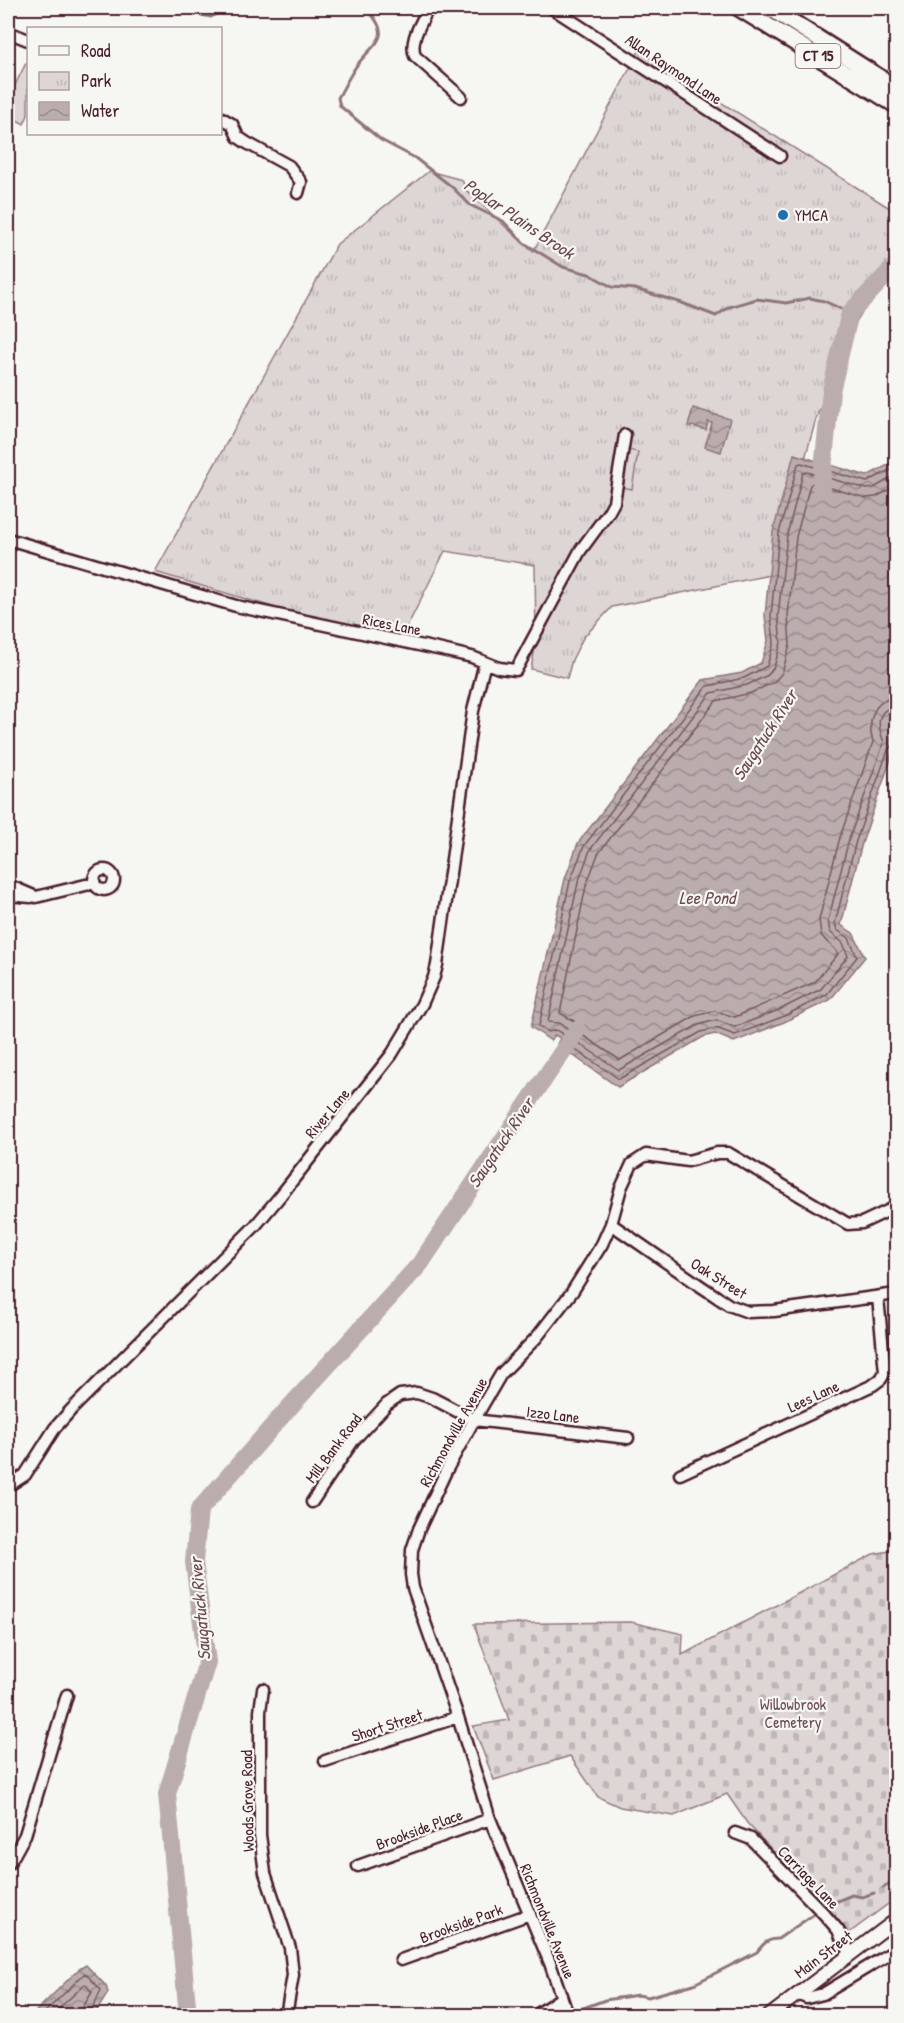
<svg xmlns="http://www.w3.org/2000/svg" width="904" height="2023" viewBox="0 0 904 2023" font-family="'Patrick Hand',sans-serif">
<defs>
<pattern id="cemetery-stones" width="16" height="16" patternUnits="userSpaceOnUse" patternTransform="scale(1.5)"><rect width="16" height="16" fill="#ddd6d5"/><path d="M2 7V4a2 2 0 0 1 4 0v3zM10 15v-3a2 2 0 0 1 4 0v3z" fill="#bfb7b7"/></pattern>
<pattern id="park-tufts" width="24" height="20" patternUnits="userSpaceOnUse" patternTransform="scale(1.5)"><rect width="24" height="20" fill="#ddd6d5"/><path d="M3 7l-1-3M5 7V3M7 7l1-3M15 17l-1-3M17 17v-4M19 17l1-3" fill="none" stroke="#bfb7b7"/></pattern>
<pattern id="water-waves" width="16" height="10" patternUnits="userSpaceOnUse" patternTransform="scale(1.5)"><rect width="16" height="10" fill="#bbadae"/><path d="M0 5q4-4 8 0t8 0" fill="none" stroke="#9a8c8e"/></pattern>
</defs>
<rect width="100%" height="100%" fill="#f6f6f2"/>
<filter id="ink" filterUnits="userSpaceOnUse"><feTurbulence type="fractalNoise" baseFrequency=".0167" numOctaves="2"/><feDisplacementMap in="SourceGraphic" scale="12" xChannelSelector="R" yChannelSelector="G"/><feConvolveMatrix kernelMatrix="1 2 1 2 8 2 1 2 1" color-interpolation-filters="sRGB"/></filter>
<g filter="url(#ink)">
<path fill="url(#cemetery-stones)" stroke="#947a80" stroke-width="1.5" d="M 896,1550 L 896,1898 L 849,1933 L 747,1823 L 727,1794 L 674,1816 L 620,1807 L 598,1797 L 570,1756 L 494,1780 L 473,1726 L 509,1720 L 474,1624 L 631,1622 L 683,1634 L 682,1655 L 873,1554 Z"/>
<path fill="url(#park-tufts)" stroke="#947a80" stroke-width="1.5" d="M 639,51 L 896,212 L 896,260 L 857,320 L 816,419 L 806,455 L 798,522 L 775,574 L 612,607 L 583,638 L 572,660 L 567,678 L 531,669 L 536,642 L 535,565 L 445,551 L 402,637 L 303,616 L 155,572 L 337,244 L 429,171 L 462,180 L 466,190 L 533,252 Z"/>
<path fill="#ddd6d5" stroke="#947a80" stroke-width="1.5" d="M 26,63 L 28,65 L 28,115 L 24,124 L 8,115 L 8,99 Z
M 618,448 L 638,452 L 632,489 L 612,485 Z"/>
<path fill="url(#water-waves)" stroke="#8e747a" stroke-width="1.5" d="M 693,408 L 730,419 L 721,452 L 705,447 L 712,423 L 708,422 L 706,430 L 692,426 L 691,427 L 688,426 Z
M 794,454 L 867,476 L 888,465 L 896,457 L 896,711 L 892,728 L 896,737 L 896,744 L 862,843 L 841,925 L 853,933 L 865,957 L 830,1000 L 784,1022 L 734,1042 L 715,1034 L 703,1037 L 618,1087 L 557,1044 L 560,1038 L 555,1035 L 551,1041 L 531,1027 L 565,879 L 578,843 L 703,680 L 742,673 L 761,663 L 768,641 L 765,616 L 773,532 Z
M 86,1965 L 106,1986 L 108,1993 L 94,2015 L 32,2015 L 79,1969 Z"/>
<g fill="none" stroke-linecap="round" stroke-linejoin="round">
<path stroke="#77585f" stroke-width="1.5" d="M 896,465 L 890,470 L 867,482 L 801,463 L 798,464 L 779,533 L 771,616 L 774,642 L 767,666 L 744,678 L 707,686 L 584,846 L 570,881 L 539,1026 L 548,1032 L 556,1030 L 562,1033 L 567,1044 L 619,1079 L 701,1032 L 716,1028 L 735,1035 L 782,1017 L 826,995 L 857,957 L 849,938 L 837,930 L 835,923 L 856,841 L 888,750 L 891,746 L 896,746
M 896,475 L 874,488 L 867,489 L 807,472 L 803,473 L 787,535 L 778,616 L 781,643 L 774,667 L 768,675 L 747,685 L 711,693 L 590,850 L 578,883 L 548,1022 L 559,1023 L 566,1027 L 571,1031 L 574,1040 L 619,1070 L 698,1025 L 716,1020 L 735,1027 L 779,1010 L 821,989 L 848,956 L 843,943 L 830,932 L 828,921 L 849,839 L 884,742 C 878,728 874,709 896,707
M 896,486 L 876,497 L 866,498 L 813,483 L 810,485 L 796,537 L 788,616 L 790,645 L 782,673 L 774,682 L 751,693 L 716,701 L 598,854 L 586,886 L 560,1013 L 574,1021 L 582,1035 L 620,1060 L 695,1016 L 715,1011 L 735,1017 L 815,982 L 838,954 L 835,949 L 827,942 L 821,935 L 819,920 L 840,837 L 873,742 C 867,723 872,699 896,698
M 41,2016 L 85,1973 L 101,1990 L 89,2016
M 51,2016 L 85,1984 L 92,1992 L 82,2009 L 81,2016"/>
<path stroke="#8e747a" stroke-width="3" d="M 197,8 L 201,15 L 211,17 L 226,8
M 366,8 C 394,38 376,40 357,65 C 350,75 344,87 338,98 L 340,106 L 381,140 L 415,158 L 452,187 L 470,205 L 503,221 L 524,243 L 563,267 L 589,274 L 612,287 L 635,289 L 682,303 L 716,316 L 729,307 L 757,299 L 786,303 L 810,298 L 824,301 L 850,313
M 883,1888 L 896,1880
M 828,1905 L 852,1895 L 862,1897 L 874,1893
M 570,2013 L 605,2000 L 638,1995 L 648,1997 L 694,1984 L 757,1952 C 763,1944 767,1939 778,1939 L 817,1912"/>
<path stroke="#bbadae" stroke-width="18" d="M 821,488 L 831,391 L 850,313 L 896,265
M 188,2016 L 167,1794 L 207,1662 L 194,1562 L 199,1510 L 278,1420 L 420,1264 L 577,1030"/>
<g stroke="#4a1f2b" stroke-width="15">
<path id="minor" d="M 428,8 C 422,23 409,39 415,56 L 461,97
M 552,8 L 780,156
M 8,32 L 28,40
M 220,117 L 232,124 L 238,137 L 247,143 L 289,166 L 301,182 L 298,193
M 8,539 L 236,606 L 442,650 L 472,657 L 499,668 L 516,670 L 580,551 L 608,513 L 614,502 L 625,435
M94 880a10 10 0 1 1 20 0a10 10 0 1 1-20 0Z
M 8,885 L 36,897 L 94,883
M 8,895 L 31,897
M 611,1224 L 702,1287 L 729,1305 L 748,1312 L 774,1311 L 896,1294
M 680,1474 L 873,1385 L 881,1379 L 885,1372 L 878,1297
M 8,1486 L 25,1475 L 55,1428 L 71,1410 L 255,1226 L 281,1195 L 392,1054 L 422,1004 L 434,977 L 437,965 L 473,711 L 485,662
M 312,1502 L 353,1441 L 387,1404 L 400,1395 L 417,1393 L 432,1398 L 474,1420 L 628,1438
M 263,1689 L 260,1711 L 260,1835 L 265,1873 L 290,1948 L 293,1975 L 286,2016
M 325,1761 L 458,1717
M 735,1833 L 751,1839 L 824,1914 L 838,1930 L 843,1942 L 851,1953
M 8,1864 L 14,1855 L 25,1835 L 67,1695
M 358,1866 L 490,1819
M 401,1960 L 530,1914
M 797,1994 L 807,1998 L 823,1994 L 896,1950
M 535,2016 L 561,1998
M 568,2016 L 550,1963 L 490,1819 L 458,1717 L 413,1588 L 411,1574 L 412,1550 L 419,1529 L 446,1471 L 474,1420 L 501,1374 L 537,1337 L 572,1292 L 602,1244 L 611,1224 L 621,1188 L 632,1164 L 646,1155 L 688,1161 L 717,1153 L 728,1153 L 848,1224 L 862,1223 L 896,1207"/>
</g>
<g stroke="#4a1f2b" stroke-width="16">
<path id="major" d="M 769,2016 L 896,1920"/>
</g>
<g stroke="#4a1f2b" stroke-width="20">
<path id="highway" d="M 739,8 L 896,105
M 770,8 L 896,88"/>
</g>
<use href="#minor" stroke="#f6f6f2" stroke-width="10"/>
<use href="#major" stroke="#f6f6f2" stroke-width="12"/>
<use href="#highway" stroke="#f6f6f2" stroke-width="15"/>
</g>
</g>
<circle fill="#1f6fb2" stroke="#f6f6f2" stroke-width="2" cx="783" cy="215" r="6"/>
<g text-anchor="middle" stroke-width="4.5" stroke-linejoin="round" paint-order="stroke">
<rect fill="#f6f6f2" stroke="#7e6067" stroke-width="1.5" x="795.5" y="44" width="45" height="24" rx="4.5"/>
<g font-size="15" font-weight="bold" fill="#4a1f2b">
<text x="818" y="61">CT 15</text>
</g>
<g font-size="16" fill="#4a1f2b" stroke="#f6f6f2">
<text transform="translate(674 69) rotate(34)" y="6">Allan Raymond Lane</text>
<text transform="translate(392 624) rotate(11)" y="6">Rices Lane</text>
<text transform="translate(327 1113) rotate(-50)" y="6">River Lane</text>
<text transform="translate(719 1278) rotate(32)" y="6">Oak Street</text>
<text transform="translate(813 1396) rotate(-25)" y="6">Lees Lane</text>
<text transform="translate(553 1414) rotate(7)" y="6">Izzo Lane</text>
<text transform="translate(453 1432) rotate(-61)" y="6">Richmondville Avenue</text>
<text transform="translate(333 1448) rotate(-53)" y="6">Mill Bank Road</text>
<text transform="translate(387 1725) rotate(-18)" y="6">Short Street</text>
<text transform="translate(247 1801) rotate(-91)" y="6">Woods Grove Road</text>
<text transform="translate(419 1829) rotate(-20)" y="6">Brookside Place</text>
<text transform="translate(809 1877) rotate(46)" y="6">Carriage Lane</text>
<text transform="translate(548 1921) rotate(68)" y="6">Richmondville Avenue</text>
<text transform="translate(461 1923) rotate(-20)" y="6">Brookside Park</text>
<text transform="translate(823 1954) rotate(-37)" y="6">Main Street</text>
</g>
<g font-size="16" fill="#4a1f2b" stroke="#f6f6f2" text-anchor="start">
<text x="795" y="221">YMCA</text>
</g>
<g font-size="16" fill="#6f4d56" stroke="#f6f6f2">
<text x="793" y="1710">Willowbrook<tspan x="793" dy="18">Cemetery</tspan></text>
</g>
<g font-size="18" font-style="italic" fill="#6c4a52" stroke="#f6f6f2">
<text transform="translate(519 219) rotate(34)" y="6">Poplar Plains Brook</text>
<text transform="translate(765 735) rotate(-57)" y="6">Saugatuck River</text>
<text x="707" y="904">Lee Pond</text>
<text transform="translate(501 1143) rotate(-56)" y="6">Saugatuck River</text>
<text transform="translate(200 1609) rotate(-95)" y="6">Saugatuck River</text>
</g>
</g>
<rect width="904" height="2023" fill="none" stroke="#f6f6f2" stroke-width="30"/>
<rect x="15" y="15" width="874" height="1993" fill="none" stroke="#4a1f2b" stroke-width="2" filter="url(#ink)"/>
<rect x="27" y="27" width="195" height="108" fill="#f6f6f2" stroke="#b1a0a2" stroke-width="1.5"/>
<rect x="39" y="46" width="30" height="9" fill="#f6f6f2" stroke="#b1a0a2" stroke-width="1.5"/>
<text x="81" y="57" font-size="18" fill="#4a1f2b">Road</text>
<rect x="39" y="72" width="30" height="18" fill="url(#park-tufts)" stroke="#b1a0a2" stroke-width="1.5"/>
<text x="81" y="87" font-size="18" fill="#4a1f2b">Park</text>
<rect x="39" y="102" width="30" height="18" fill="url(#water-waves)" stroke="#b1a0a2" stroke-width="1.5"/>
<text x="81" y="117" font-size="18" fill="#4a1f2b">Water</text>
</svg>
